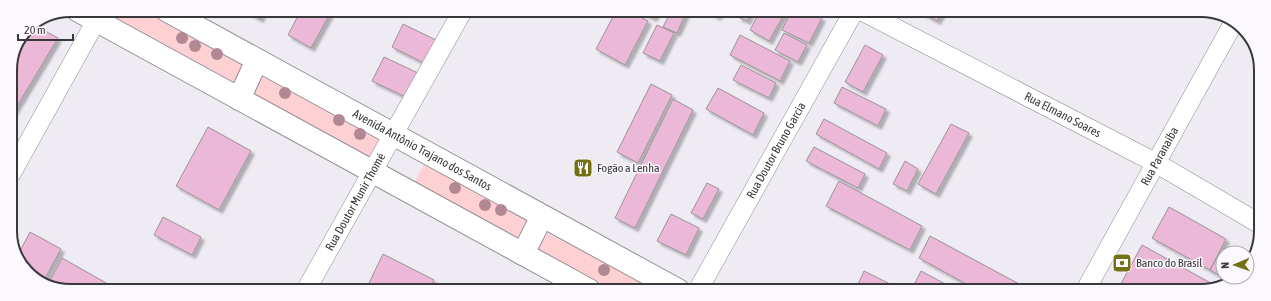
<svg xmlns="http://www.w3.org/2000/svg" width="1271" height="301" viewBox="0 0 1271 301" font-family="'Asap Condensed',sans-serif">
<defs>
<filter id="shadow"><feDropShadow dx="3.5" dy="3.5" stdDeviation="1" flood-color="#0004"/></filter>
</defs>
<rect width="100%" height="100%" fill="#efebf3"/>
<path fill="#fdd1d4" d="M 121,10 L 151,10 L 247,65 L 234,87 L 116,19 Z
M 258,71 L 381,137 L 369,161 L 245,94 Z
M 426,161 L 533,221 L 519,246 L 413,185 Z
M 546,232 L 656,290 L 596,290 L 533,257 Z"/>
<path fill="#ecb8d8" stroke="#9b9398" filter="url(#shadow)" d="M 244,10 L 264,10 L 260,19 Z
M 301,10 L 332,10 L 311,48 L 288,35 Z
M 616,11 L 629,11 L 648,21 L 625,65 L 596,49 Z
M 639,11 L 658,11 L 653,18 Z
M 671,11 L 687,11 L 677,33 L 663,27 Z
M 708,11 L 721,11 L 717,17 Z
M 742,11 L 752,11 L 747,21 L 738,17 Z
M 760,11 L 786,11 L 769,41 L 750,30 Z
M 791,11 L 808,11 L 822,18 L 809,43 L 782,30 Z
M 919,11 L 943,11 L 937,21 Z
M 403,24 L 442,43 L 430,66 L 392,47 Z
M 34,25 L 58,38 L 10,118 L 10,67 L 28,28 Z
M 657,25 L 674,33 L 660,61 L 643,53 Z
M 784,33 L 807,45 L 798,62 L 775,50 Z
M 740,35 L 790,61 L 780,81 L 730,55 Z
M 865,45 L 883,55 L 863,92 L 845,82 Z
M 384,57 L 420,74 L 408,98 L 372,81 Z
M 741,65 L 776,83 L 769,98 L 733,80 Z
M 651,84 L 672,95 L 638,163 L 617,152 Z
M 842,87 L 886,109 L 878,126 L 834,103 Z
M 718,88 L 764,113 L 753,135 L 706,109 Z
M 673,99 L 693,110 L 635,228 L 615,218 Z
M 824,119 L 887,153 L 879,169 L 816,134 Z
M 951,124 L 969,133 L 936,194 L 918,184 Z
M 208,127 L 251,151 L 219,210 L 176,186 Z
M 814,147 L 865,174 L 858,188 L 806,161 Z
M 905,161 L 918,169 L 907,191 L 893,184 Z
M 839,181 L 922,226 L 910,250 L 826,206 Z
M 707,183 L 719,189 L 703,219 L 691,213 Z
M 1169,207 L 1226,239 L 1210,270 L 1152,238 Z
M 671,214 L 699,228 L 686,255 L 657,241 Z
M 163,217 L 201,237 L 192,255 L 154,235 Z
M 30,232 L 61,249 L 43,282 L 28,273 L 18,255 Z
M 930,236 L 1032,291 L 979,291 L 919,258 Z
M 1142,245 L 1216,286 L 1204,291 L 1117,291 Z
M 1222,248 L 1232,253 L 1223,253 L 1223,277 L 1233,277 L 1232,279 L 1229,281 L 1210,270 Z
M 383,254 L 434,280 L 429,290 L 379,290 L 368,285 Z
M 62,258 L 115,288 L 114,290 L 59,290 L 48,284 Z
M 864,271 L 896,287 L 895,291 L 855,291 Z
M 921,271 L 958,291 L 911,291 Z"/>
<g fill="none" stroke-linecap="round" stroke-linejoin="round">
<g stroke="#928e95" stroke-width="20">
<g id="street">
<path id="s1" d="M 862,11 L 1156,163 L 1260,224"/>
<path d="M 11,174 L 102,10"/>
<path id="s2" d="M 306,290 L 463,10"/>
<path id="s3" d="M 698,290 L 854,11"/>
<path id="s4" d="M 1085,291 L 1234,22"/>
</g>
</g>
<g stroke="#928e95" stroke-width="24">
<g id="secondary">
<path d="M 77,10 L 589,290"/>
<path id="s5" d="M 166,10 L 678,290"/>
<path d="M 239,99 L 257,60"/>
<path d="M 523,254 L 542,216"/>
</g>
</g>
<use href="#street" stroke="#fff" stroke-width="19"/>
<use href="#secondary" stroke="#fff" stroke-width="22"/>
</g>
<g fill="#b28892">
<circle cx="182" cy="38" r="6"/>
<circle cx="195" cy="46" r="6"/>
<circle cx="217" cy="54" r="6"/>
<circle cx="285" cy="93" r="6"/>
<circle cx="339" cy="120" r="6"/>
<circle cx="360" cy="134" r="6"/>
<circle cx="455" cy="188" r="6"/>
<circle cx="485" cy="205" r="6"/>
<circle cx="501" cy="210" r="6"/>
<circle cx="604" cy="270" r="6"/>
</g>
<defs>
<g id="restaurant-square" transform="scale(1)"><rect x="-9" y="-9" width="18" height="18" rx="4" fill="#747114" stroke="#fcf8ff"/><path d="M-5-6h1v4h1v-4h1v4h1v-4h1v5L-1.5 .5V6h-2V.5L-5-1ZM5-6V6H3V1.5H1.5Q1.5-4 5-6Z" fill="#fff"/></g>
<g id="bank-square" transform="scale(1)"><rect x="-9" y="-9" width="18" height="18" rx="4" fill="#747114" stroke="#fcf8ff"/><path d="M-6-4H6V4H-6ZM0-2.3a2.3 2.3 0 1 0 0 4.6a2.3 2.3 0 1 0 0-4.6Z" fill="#fff"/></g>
</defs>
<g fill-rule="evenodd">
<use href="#restaurant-square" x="583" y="168"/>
<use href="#bank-square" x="1122" y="263"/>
</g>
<g text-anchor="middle" stroke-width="3" stroke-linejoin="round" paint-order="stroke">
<g font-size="12" fill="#39383b" stroke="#fcf8ff">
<text dy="4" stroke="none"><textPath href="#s1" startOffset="226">Rua Elmano Soares</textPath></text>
<text dy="4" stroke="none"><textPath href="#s5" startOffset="292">Avenida Antônio Trajano dos Santos</textPath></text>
<text dy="4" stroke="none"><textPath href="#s3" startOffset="160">Rua Doutor Bruno Garcia</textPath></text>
<text dy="4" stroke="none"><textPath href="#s4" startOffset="154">Rua Paranaíba</textPath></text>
<text dy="4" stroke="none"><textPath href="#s2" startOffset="101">Rua Doutor Munir Thomé</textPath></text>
</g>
<g font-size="12" fill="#39383b" stroke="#fcf8ff" text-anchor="start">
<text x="597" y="172">Fogão a Lenha</text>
<text x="1136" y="267">Banco do Brasil</text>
</g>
</g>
<path d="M0 0H1271V301H0ZM70 17H1201A53 53 0 0 1 1254 70V231A53 53 0 0 1 1201 284H70A53 53 0 0 1 17 231V70A53 53 0 0 1 70 17Z" fill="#fcf8ff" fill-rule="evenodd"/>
<path fill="none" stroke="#39383b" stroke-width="2" d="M70 17H1201A53 53 0 0 1 1254 70V231A53 53 0 0 1 1201 284H70A53 53 0 0 1 17 231V70A53 53 0 0 1 70 17Z"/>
<g transform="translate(1235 265) rotate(268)"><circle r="19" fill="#fcf8ff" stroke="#aeabb1"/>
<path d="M0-3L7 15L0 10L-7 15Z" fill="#747114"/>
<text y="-6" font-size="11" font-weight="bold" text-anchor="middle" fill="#39383b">N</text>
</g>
<path d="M18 34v6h55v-6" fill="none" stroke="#39383b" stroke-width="2"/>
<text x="24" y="34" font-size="12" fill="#39383b" stroke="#fcf8ff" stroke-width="3" paint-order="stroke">20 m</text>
</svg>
